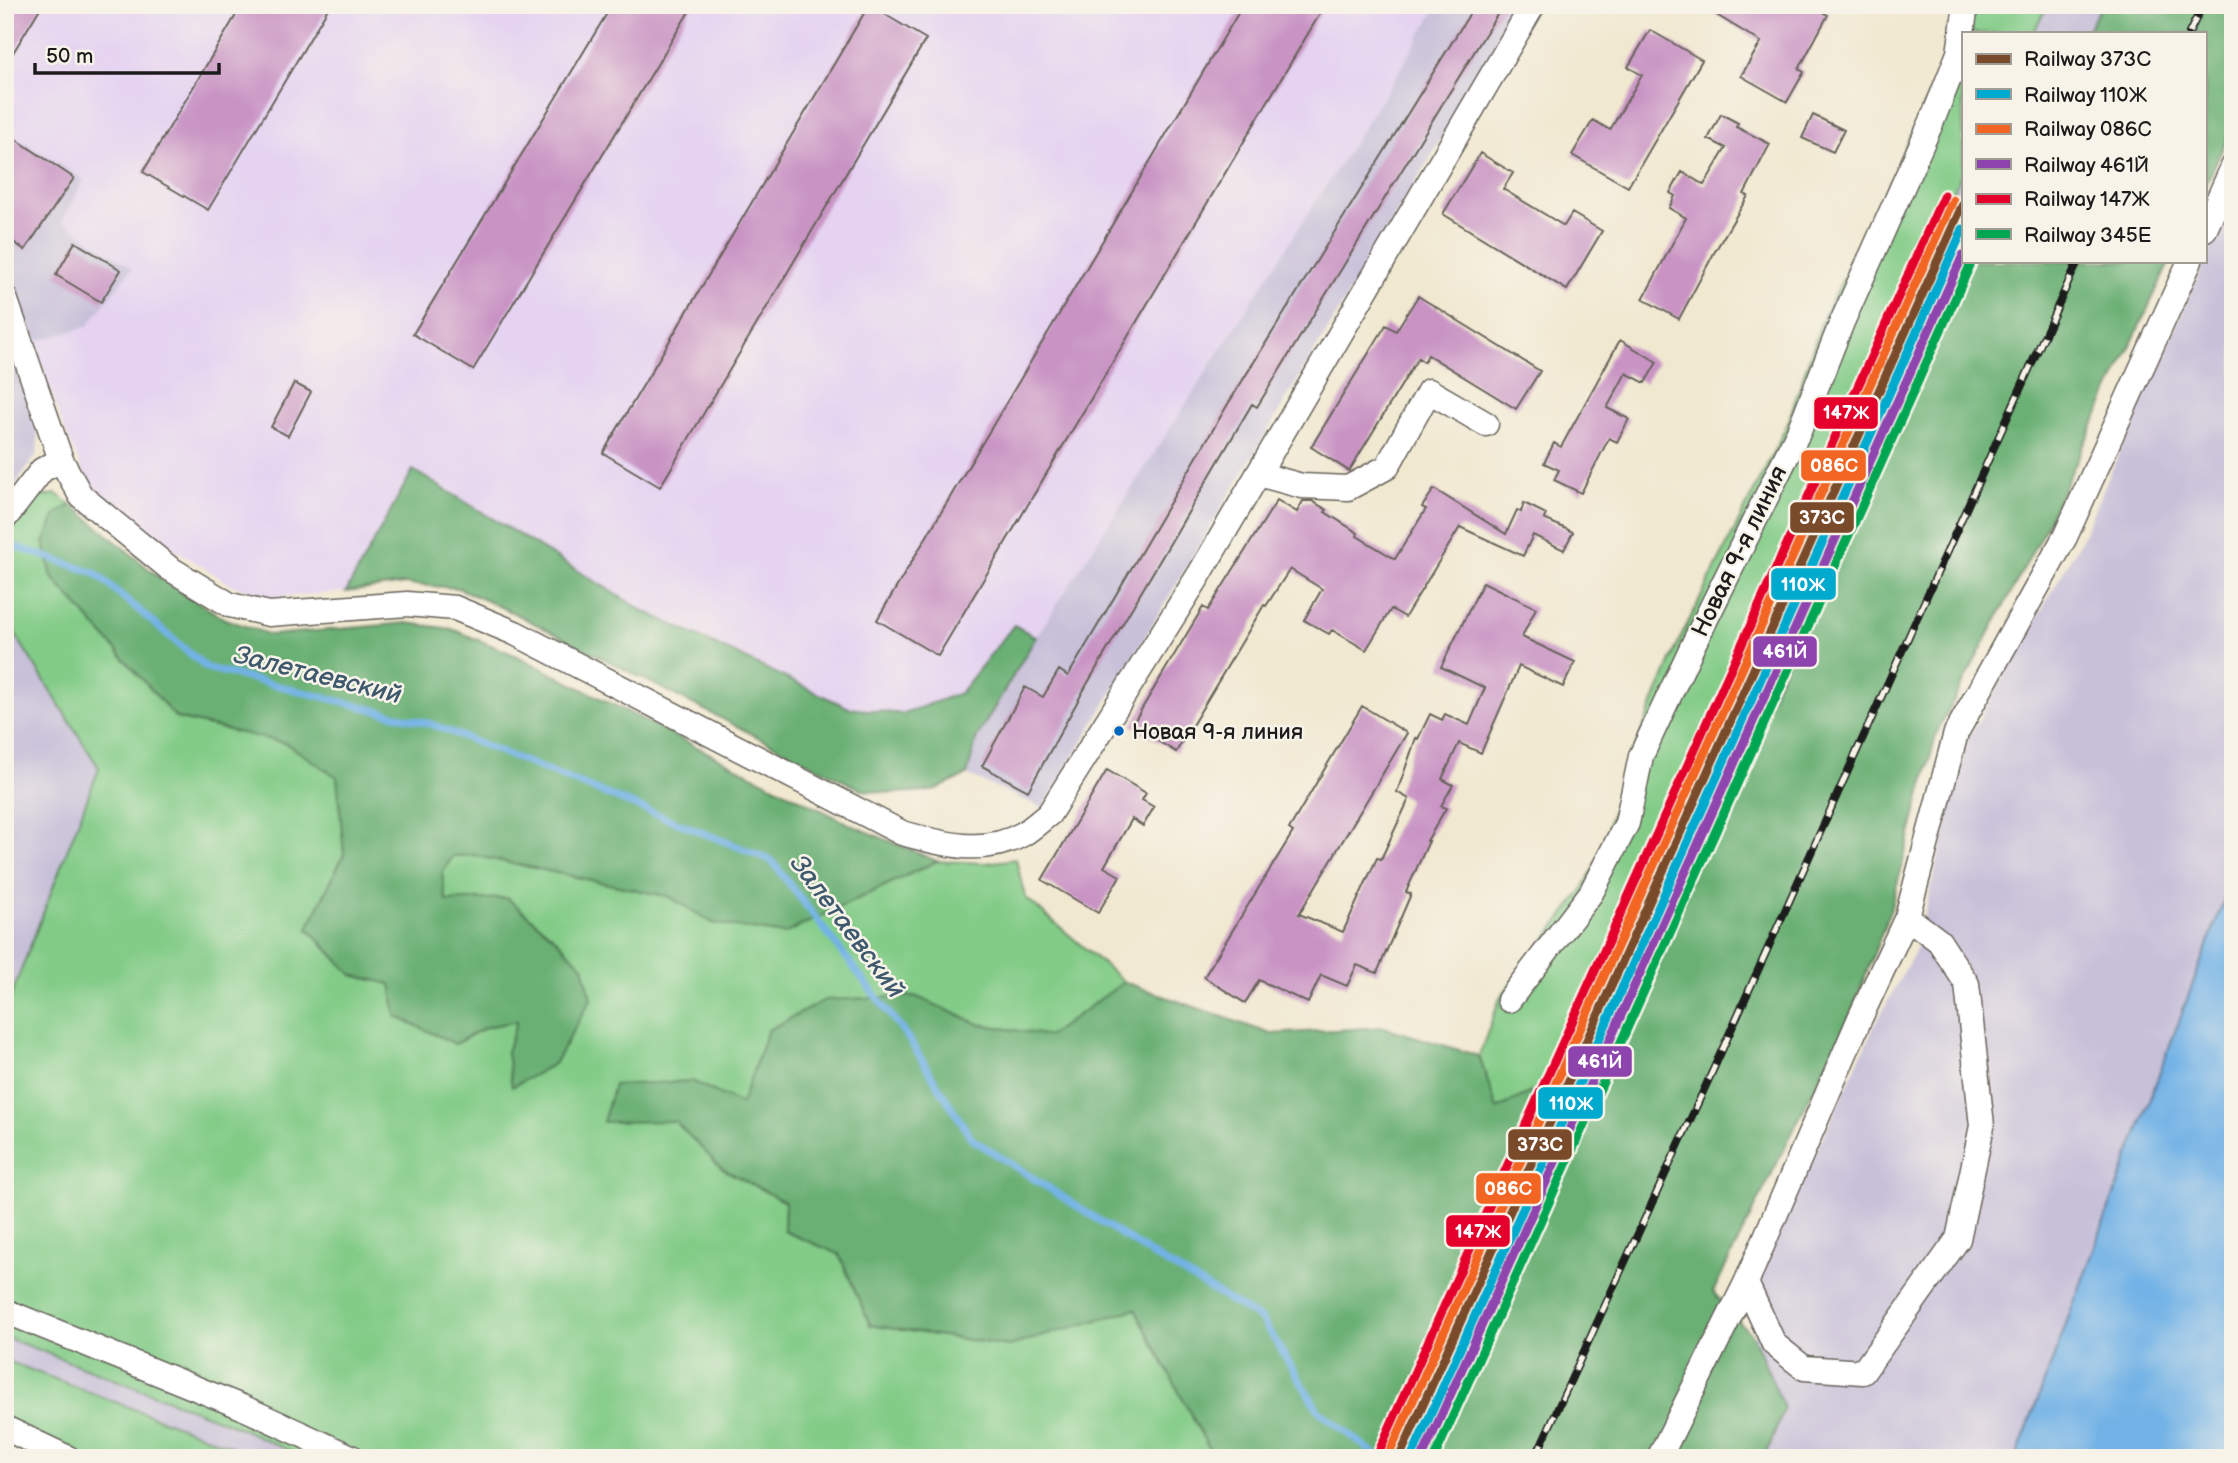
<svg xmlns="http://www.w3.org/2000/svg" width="2238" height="1463" viewBox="0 0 2238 1463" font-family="'Balsamiq Sans',sans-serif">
<rect width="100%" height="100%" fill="#f7f3e8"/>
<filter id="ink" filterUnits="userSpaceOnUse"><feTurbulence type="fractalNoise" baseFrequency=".0143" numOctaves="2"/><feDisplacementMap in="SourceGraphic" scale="14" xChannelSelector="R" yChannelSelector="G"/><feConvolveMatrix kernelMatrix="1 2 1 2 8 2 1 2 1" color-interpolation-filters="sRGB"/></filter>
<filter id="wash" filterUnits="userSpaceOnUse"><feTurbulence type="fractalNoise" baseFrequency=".00686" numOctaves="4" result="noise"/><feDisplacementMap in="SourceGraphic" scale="28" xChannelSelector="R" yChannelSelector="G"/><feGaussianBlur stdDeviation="1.57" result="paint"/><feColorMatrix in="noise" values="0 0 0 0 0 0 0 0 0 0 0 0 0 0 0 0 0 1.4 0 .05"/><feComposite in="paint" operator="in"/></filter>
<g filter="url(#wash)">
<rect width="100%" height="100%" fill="#f1e8d0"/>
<path fill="#e5d3f1" d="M 5,5 L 1438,5 L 1397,75 L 1036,637 L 1014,625 L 960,693 L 903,714 L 849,708 L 642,610 L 413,471 L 346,592 L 275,597 L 232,585 L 171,547 L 89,485 L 61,421 L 34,342 L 87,327 L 62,221 L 84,180 L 5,130 Z"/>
<path fill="#c7c0d9" d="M 1438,5 L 1521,5 L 1043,808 L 967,775 L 977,737 L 1036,637 L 1397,75 Z
M 2048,5 L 2102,5 L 2086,33 L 2033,33 Z
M 5,130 L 84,180 L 62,221 L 132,268 L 87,327 L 34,342 L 11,282 L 5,274 Z
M 1963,171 L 1963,261 L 1969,261 L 1590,1097 L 1431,1458 L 1380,1458 L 1502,1178 L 1551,1082 L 1919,261 Z
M 2233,197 L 2233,876 L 2016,1458 L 1765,1458 L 1784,1408 L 1754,1338 L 1759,1274 L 1876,1023 L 1915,951 L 1968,739 L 2079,544 Z
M 5,339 L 37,426 L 38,441 L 37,454 L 5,500 Z
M 5,618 L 99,768 L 5,1012 Z
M 5,1337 L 233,1425 L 305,1458 L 254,1458 L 5,1360 Z"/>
<path fill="#83cc88" stroke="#507452" stroke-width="2" d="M 1955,5 L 2048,5 L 2033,33 L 1963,33 L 1963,171 L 1919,261 L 1551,1082 L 1497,1109 L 1479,1056 L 1500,998 L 1582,891 L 1610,834 L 1609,821 L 1631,757 L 1679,641 L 1787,425 L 1823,318 L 1856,255 L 1949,52 Z
M 56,494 L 72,505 L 56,514 L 176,718 L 285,743 L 338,777 L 344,854 L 308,929 L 352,975 L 391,984 L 455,1044 L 486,1027 L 517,1021 L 507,1052 L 512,1086 L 554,1064 L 591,999 L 583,966 L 553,936 L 507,898 L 446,901 L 442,873 L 453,856 L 473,855 L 670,897 L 713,923 L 784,934 L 937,861 L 986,863 L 1016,859 L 1025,897 L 1124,982 L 1049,1036 L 979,1024 L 914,996 L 768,1030 L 741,1104 L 692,1081 L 603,1121 L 675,1121 L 721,1168 L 785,1202 L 784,1231 L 839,1254 L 870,1325 L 1009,1346 L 1135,1309 L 1214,1458 L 305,1458 L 233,1425 L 5,1337 L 5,1012 L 99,768 L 5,618 L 5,536 L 33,498 Z
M 5,1360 L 228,1445 L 254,1458 L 47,1458 L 5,1439 Z"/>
<path fill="#6ab074" stroke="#436648" stroke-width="2" d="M 2102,5 L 2233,5 L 2233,126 L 2205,186 L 2205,33 L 2086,33 Z
M 1969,261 L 2170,261 L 2044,530 L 1937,732 L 1890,911 L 1850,1016 L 1713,1292 L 1754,1338 L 1784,1408 L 1765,1458 L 1431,1458 L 1590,1097 Z
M 413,470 L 642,610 L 849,708 L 903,714 L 960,693 L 1014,625 L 1036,637 L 977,737 L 967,775 L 933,791 L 891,793 L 862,790 L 518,615 L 458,588 L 404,584 L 346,592 Z
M 72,505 L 162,580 L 225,619 L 271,635 L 407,623 L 452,629 L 517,656 L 849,824 L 937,861 L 784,934 L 713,923 L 670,897 L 473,855 L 453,856 L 442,873 L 446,901 L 507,898 L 553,936 L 583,966 L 591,999 L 554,1064 L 512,1087 L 507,1052 L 517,1021 L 486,1027 L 455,1044 L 396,1016 L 391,984 L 352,975 L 308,928 L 344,854 L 337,777 L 285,743 L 176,718 L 52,577 L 44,543 L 56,514 Z
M 1124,982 L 1271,1034 L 1384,1027 L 1479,1056 L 1497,1109 L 1551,1082 L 1502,1178 L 1380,1458 L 1214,1458 L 1135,1309 L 1009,1346 L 870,1325 L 839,1254 L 784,1231 L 785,1202 L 721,1168 L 675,1121 L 603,1122 L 614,1085 L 692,1081 L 741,1104 L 768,1030 L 825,1000 L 915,996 L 979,1024 L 1049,1036 Z"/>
<path fill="#72b2e6" stroke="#476781" stroke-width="2" d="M 2233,876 L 2233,1458 L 2016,1458 Z"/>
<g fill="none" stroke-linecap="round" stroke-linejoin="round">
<path stroke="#72b2e6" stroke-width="7" d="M 5,543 L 95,573 L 207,668 L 431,724 L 771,860 L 908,1038 L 972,1139 L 1156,1257 L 1262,1320 L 1319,1411 L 1380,1458"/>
</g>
<g id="blocks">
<path fill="#c994c4" d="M 5,5 L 42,5 L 5,66 Z
M 242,5 L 330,5 L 208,210 L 143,172 Z
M 612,5 L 693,5 L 473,370 L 413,334 Z
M 869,5 L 926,39 L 660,487 L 603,453 Z
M 1243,5 L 1325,5 L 938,656 L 877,620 Z
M 1475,5 L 1503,5 L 1257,407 L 1252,404 L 1086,686 L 1028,791 L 982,766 L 1025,687 L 1043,697 L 1059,670 L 1068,676 L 1228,404 Z
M 1700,5 L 1825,5 L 1822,12 L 1828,15 L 1799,69 L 1804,72 L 1787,102 L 1741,76 L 1761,42 Z
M 1650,30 L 1702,60 L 1628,187 L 1572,155 L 1593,120 L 1610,130 L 1642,75 L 1628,67 Z
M 1721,114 L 1738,123 L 1736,127 L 1770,144 L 1744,194 L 1748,196 L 1714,253 L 1679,319 L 1643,299 L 1686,218 L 1669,208 L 1675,196 L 1670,193 L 1682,172 L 1704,185 L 1726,148 L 1708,139 Z
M 1813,115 L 1844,130 L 1833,152 L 1802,138 Z
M 5,132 L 74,178 L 25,250 L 5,236 Z
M 1480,153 L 1513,173 L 1503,189 L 1564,226 L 1572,213 L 1602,231 L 1567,290 L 1443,214 Z
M 75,242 L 121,270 L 101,302 L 56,275 Z
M 1418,296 L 1540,371 L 1516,409 L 1428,355 L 1424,362 L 1418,358 L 1349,471 L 1311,447 L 1386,325 L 1396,331 Z
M 1620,340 L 1657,362 L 1645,383 L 1626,373 L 1607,408 L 1629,419 L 1617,442 L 1609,438 L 1581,493 L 1554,480 L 1559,470 L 1544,463 L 1554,443 L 1561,447 Z
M 294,383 L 311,392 L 288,436 L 271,427 Z
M 1434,489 L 1506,534 L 1517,510 L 1521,512 L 1524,503 L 1546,514 L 1544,519 L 1573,532 L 1564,550 L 1533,535 L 1523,556 L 1460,527 L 1405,617 L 1391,609 L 1366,650 L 1332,630 L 1329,634 L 1304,620 L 1322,589 L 1290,569 L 1266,606 L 1264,605 L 1176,752 L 1132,725 L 1203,607 L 1208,610 L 1277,500 L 1297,512 L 1303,501 L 1312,501 L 1327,510 L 1325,512 L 1358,533 L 1357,536 L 1395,559 L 1426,509 L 1422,507 Z
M 1483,582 L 1536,608 L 1522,637 L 1575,662 L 1563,687 L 1519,666 L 1481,753 L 1459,743 L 1442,779 L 1453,785 L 1441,806 L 1446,808 L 1427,841 L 1429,841 L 1406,892 L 1411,894 L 1377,973 L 1357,965 L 1347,986 L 1321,975 L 1308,1003 L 1259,980 L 1245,1003 L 1204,977 L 1293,832 L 1289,829 L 1362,706 L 1407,733 L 1299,914 L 1343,932 L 1377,858 L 1381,859 L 1409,799 L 1397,792 L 1416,738 L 1418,739 L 1430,714 L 1442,720 L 1445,714 L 1469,725 L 1485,688 L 1441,667 Z
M 1107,770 L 1146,793 L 1142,800 L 1154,807 L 1143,826 L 1132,819 L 1104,867 L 1120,876 L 1098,913 L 1042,880 Z"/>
</g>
</g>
<g filter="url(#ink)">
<use href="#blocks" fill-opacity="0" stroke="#67635b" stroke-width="2"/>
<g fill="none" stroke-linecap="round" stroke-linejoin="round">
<g stroke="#67635b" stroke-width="27">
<path id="minor" d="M 2205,229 L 2233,167
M 5,298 L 61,460 L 81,496 L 169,568 L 230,605 L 269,614 L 407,604 L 455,608 L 515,633 L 902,833 C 942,844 984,856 1023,834 C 1033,828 1041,820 1049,814 L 1199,575 L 1533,5
M 1258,474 L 1302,486 L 1348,488 L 1387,467 L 1429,391 L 1486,424
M 5,518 L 42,470 L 61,460
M 1509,1000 L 1591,893 L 1627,823 L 1641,756 L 1693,645 L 1799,431 L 1842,322 L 1932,121 L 1959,53 L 1966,5
M 1746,1283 L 1774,1344 L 1804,1368 L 1863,1372 L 1958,1239 L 1982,1126 L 1967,984 L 1939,941 L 1907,917
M 5,1311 L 242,1407 L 353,1458
M 5,1428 L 68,1458
M 1659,1458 L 1746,1283 L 1860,1018 L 1907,917 L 1956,733 L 2065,537 L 2190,261"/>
</g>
<use href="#minor" stroke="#fff" stroke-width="24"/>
<g stroke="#1c1c1c" stroke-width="8">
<path id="rail" d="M 2189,33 L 2203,5
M 1535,1458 L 1713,1070 L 2078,261"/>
</g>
<use href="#rail" stroke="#f7f3e8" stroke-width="5" stroke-dasharray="16" stroke-linecap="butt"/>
<g stroke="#f7f3e8" stroke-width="14">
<path id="rail-1" d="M 1399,1458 L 1963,204"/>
</g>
<g stroke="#f7f3e8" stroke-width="14">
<path id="rail-2" d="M 1411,1458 L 1963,229"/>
</g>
<g stroke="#f7f3e8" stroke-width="14">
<path id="rail-3" d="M 1389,1454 L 1953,200"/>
</g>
<g stroke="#f7f3e8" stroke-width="14">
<path id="rail-4" d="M 1422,1458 L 1963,255"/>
</g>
<g stroke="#f7f3e8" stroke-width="14">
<path id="rail-5" d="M 1380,1449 L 1944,195"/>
</g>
<g stroke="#f7f3e8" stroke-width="14">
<path id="rail-6" d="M 1434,1458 L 1972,261"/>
</g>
<use href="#rail-1" stroke="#7a4b2a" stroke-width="9"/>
<use href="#rail-2" stroke="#00a9ce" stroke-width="9"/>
<use href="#rail-3" stroke="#f26522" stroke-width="9"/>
<use href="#rail-4" stroke="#8e44ad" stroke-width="9"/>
<use href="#rail-5" stroke="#e4002b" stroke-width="9"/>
<use href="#rail-6" stroke="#00a651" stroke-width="9"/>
</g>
</g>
<circle fill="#0065bd" stroke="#f7f3e8" stroke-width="2.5" cx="1119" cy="731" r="6"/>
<g text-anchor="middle" stroke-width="5" stroke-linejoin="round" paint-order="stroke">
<g font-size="22" fill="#1c1c1c" stroke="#f7f3e8" text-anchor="start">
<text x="1132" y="739">Новая 9-я линия</text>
</g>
<g font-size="24" fill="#1c1c1c" stroke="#f7f3e8">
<text transform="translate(1739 551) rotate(-64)" y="8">Новая 9-я линия</text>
</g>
<g font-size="26" font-style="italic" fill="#3e586d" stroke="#f7f3e8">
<text transform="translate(318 674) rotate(14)" y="9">Залетаевский</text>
<text transform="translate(848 926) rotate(53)" y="9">Залетаевский</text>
</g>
</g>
<g stroke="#f7f3e8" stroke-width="2.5">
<rect x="1813" y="396" width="66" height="34" rx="7" fill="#e4002b"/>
<rect x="1800" y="449" width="67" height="33" rx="7" fill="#f26522"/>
<rect x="1789" y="501" width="66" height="33" rx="7" fill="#7a4b2a"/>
<rect x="1770" y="567" width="67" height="34" rx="7" fill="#00a9ce"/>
<rect x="1752" y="635" width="66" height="33" rx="7" fill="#8e44ad"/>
<rect x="1567" y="1045" width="66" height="33" rx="7" fill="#8e44ad"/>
<rect x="1537" y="1086" width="67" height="34" rx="7" fill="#00a9ce"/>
<rect x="1507" y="1128" width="66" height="33" rx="7" fill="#7a4b2a"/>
<rect x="1475" y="1172" width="67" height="33" rx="7" fill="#f26522"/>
<rect x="1445" y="1214" width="66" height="34" rx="7" fill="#e4002b"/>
</g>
<g font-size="19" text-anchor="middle" font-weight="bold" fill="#fff">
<text x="1846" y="419">147Ж</text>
<text x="1834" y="472">086С</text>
<text x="1822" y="524">373C</text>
<text x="1803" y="591">110Ж</text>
<text x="1785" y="658">461Й</text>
<text x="1600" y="1068">461Й</text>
<text x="1571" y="1110">110Ж</text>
<text x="1540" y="1151">373C</text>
<text x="1508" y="1195">086С</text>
<text x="1478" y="1238">147Ж</text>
</g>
<rect width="2238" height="1463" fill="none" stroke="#f7f3e8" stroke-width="28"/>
<rect x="1962" y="32" width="245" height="231" fill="#f7f3e8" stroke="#9f9d96" stroke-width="2"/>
<rect x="1976" y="54" width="35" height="10" fill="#7a4b2a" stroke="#9f9d96" stroke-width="2"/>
<text x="2024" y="66" font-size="21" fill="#1c1c1c">Railway 373C</text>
<rect x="1976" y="89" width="35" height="10" fill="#00a9ce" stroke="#9f9d96" stroke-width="2"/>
<text x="2024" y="102" font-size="21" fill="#1c1c1c">Railway 110Ж</text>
<rect x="1976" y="124" width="35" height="10" fill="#f26522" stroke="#9f9d96" stroke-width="2"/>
<text x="2024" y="136" font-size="21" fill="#1c1c1c">Railway 086С</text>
<rect x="1976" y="159" width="35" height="10" fill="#8e44ad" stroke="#9f9d96" stroke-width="2"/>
<text x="2024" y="172" font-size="21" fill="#1c1c1c">Railway 461Й</text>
<rect x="1976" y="194" width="35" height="10" fill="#e4002b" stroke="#9f9d96" stroke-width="2"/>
<text x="2024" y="206" font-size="21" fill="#1c1c1c">Railway 147Ж</text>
<rect x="1976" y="229" width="35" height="10" fill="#00a651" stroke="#9f9d96" stroke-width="2"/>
<text x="2024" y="242" font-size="21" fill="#1c1c1c">Railway 345Е</text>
<path d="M35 63v10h184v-10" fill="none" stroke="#1c1c1c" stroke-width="3.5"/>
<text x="46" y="63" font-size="21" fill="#1c1c1c" stroke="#f7f3e8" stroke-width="5" paint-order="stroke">50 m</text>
</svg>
